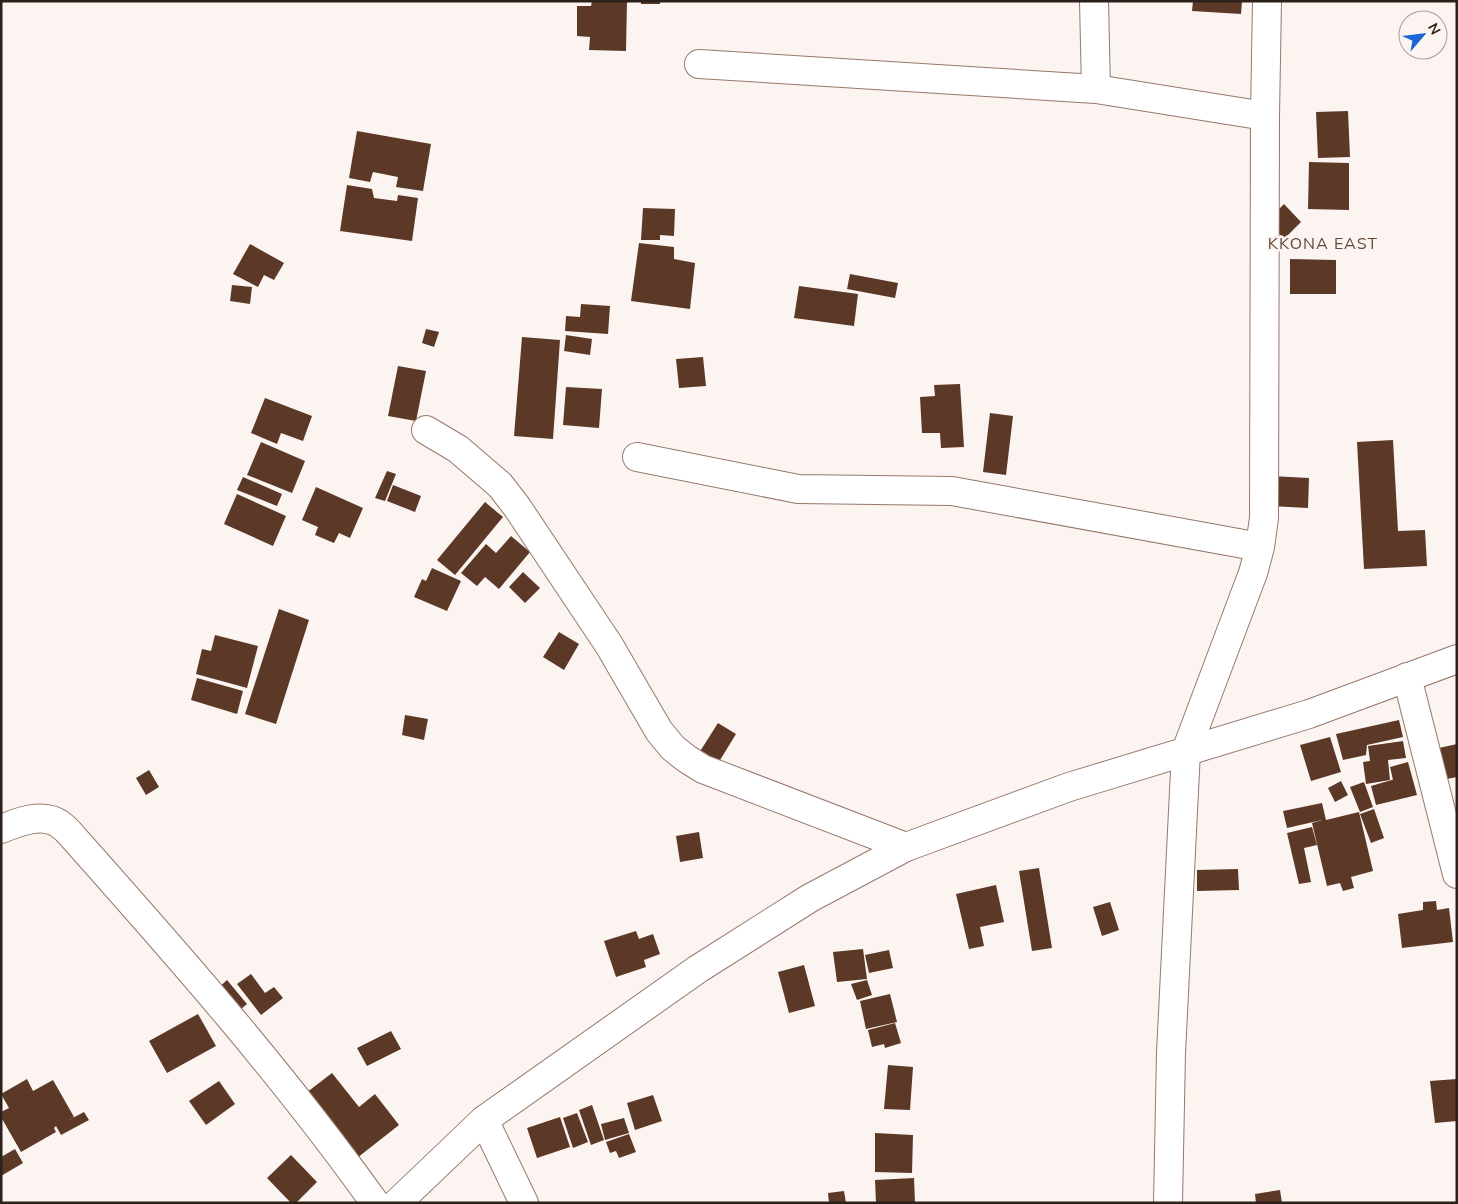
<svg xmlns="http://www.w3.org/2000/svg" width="1458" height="1204" viewBox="0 0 1458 1204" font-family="Mulish,sans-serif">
<rect width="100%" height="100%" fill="#fbf4f1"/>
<path fill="#5c3827" d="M 592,1 L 627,1 L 626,51 L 589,50 L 590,37 L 577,36 L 577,6 L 591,6 Z
M 641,1 L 660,1 L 660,4 L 641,4 Z
M 1193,1 L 1242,1 L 1241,14 L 1192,11 Z
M 1348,111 L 1350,157 L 1318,158 L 1316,112 Z
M 357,131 L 431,144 L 423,191 L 396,187 L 398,177 L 373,172 L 370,182 L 349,178 Z
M 1309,162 L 1349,163 L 1349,210 L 1308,209 Z
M 347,185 L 372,189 L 374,198 L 397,201 L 398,195 L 418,198 L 412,241 L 340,231 Z
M 1284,204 L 1301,222 L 1284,239 L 1267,221 Z
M 643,208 L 675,209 L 674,236 L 660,235 L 660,240 L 641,240 Z
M 639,243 L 674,247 L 674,259 L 695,263 L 690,309 L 631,301 Z
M 250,244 L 284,263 L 274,280 L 264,275 L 258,287 L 233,274 Z
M 1290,259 L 1336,260 L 1336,294 L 1290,294 Z
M 850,274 L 898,283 L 895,298 L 847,289 Z
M 232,285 L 252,287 L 250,304 L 230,301 Z
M 799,286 L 858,294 L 854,326 L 794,318 Z
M 581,304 L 610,306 L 608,334 L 565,331 L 566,316 L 580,317 Z
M 426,329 L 439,332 L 434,347 L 422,343 Z
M 566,335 L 592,339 L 590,355 L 564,351 Z
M 522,337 L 560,340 L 553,439 L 514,436 Z
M 703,357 L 706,386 L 679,388 L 676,359 Z
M 398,366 L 426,371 L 416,421 L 388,416 Z
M 960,384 L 964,447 L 941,448 L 940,433 L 922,433 L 920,397 L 935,396 L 934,385 Z
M 566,387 L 602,389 L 599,428 L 563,425 Z
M 265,398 L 312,416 L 303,441 L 281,433 L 277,444 L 251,433 Z
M 990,413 L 1013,416 L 1006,475 L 983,472 Z
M 1393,440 L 1398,531 L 1425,530 L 1427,566 L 1364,569 L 1357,442 Z
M 261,442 L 305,461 L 292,493 L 247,475 Z
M 387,471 L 396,474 L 385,501 L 375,498 Z
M 1271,476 L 1309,478 L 1308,508 L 1270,506 Z
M 243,477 L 282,494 L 277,506 L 237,490 Z
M 393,485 L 421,496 L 415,512 L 387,501 Z
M 316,487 L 363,508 L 350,538 L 339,533 L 334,543 L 315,535 L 318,527 L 302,520 Z
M 237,494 L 286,516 L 273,546 L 224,524 Z
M 485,502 L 503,517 L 455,575 L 437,560 Z
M 511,536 L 530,552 L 499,589 L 485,577 L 477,586 L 461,573 L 486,544 L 496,553 Z
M 432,568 L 461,581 L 447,611 L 414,597 L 422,579 L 426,581 Z
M 523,572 L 540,588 L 525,603 L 509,587 Z
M 279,609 L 309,620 L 276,724 L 245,714 Z
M 559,632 L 579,644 L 564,670 L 543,657 Z
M 215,635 L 258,646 L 247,688 L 196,674 L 202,649 L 211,651 Z
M 197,678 L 243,691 L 237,714 L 191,700 Z
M 405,715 L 428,719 L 424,740 L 402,735 Z
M 1399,720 L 1403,737 L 1367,745 L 1366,755 L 1343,760 L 1336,734 Z
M 718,723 L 736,734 L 717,765 L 699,753 Z
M 1330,737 L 1341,772 L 1311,781 L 1300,745 Z
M 1403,741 L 1406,758 L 1388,760 L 1390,780 L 1366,784 L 1363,762 L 1370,761 L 1368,746 Z
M 1457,744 L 1457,777 L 1437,781 L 1430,750 Z
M 1408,762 L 1417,795 L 1376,805 L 1371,786 L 1395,779 L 1393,780 L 1390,767 Z
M 149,770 L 159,787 L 146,795 L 136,778 Z
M 1341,781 L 1348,795 L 1335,802 L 1328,788 Z
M 1364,782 L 1373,807 L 1360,812 L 1350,787 Z
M 1322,803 L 1326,820 L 1359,812 L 1373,871 L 1351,877 L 1354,888 L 1343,891 L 1340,883 L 1327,886 L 1312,823 L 1322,820 L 1287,828 L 1283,811 Z
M 1374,809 L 1384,838 L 1371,843 L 1360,814 Z
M 1312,827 L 1317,845 L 1304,848 L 1311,882 L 1299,884 L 1287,833 Z
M 699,832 L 703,858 L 680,862 L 676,836 Z
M 1039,868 L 1052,948 L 1032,951 L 1019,871 Z
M 1238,869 L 1239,890 L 1197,891 L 1197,870 Z
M 996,885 L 1004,922 L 980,927 L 984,946 L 969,949 L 956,894 Z
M 1436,901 L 1437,910 L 1449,908 L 1453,942 L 1402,948 L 1398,914 L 1423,910 L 1423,902 Z
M 1110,902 L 1119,930 L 1102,936 L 1093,907 Z
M 636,931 L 639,939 L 653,934 L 660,954 L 644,960 L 646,967 L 616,977 L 604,941 Z
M 863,949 L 867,979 L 837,982 L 833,952 Z
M 889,950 L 893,968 L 869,973 L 865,955 Z
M 804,965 L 815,1006 L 789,1013 L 778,972 Z
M 251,974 L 265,993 L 274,987 L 283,998 L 261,1015 L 237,984 Z
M 227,980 L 247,1004 L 235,1014 L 215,991 Z
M 867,980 L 872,995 L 857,1000 L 851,984 Z
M 890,994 L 897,1022 L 866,1029 L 860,1001 Z
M 198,1014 L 216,1046 L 167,1073 L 149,1041 Z
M 895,1023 L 901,1043 L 885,1048 L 884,1044 L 872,1047 L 868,1030 Z
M 391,1031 L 401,1049 L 367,1066 L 357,1048 Z
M 888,1065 L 913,1067 L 910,1110 L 884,1109 Z
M 332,1073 L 359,1107 L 375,1094 L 399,1125 L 357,1158 L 306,1093 Z
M 27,1079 L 33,1091 L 53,1080 L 74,1117 L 65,1122 L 84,1112 L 89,1120 L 61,1135 L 56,1126 L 54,1128 L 56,1132 L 21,1152 L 1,1117 L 1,1112 L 9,1108 L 1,1094 Z
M 1457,1079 L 1457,1121 L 1435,1123 L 1430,1081 Z
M 219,1081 L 235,1104 L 206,1125 L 189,1101 Z
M 653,1095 L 662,1121 L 635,1130 L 627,1103 Z
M 592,1105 L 604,1140 L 591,1145 L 579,1110 Z
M 577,1113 L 588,1142 L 573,1148 L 563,1118 Z
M 560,1117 L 570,1147 L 537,1158 L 527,1128 Z
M 624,1118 L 629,1133 L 605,1140 L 601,1124 Z
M 875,1133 L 913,1135 L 912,1173 L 875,1172 Z
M 629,1134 L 636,1152 L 619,1158 L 616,1151 L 610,1153 L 606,1142 Z
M 15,1149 L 23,1163 L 1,1176 L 1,1157 Z
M 291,1155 L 317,1182 L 296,1203 L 291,1203 L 267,1178 Z
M 914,1178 L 915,1203 L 876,1203 L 875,1180 Z
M 1280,1190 L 1282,1203 L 1256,1203 L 1255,1194 Z
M 844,1191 L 846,1203 L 829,1203 L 828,1193 Z"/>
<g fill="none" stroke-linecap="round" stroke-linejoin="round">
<g stroke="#97786a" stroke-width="30">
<path id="minor" d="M 1094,1 L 1096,89
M 699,64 L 1096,89 L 1265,116
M 426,430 L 458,449 L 500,485 L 517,507 L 609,645 L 659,731 L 673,748 L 687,759 L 703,769 L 906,847
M 637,457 L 798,489 L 952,491 L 1260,547
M 1407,677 L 1457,874
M 1,829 C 18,822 41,813 58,823 C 64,827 69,832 73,837 C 178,955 283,1074 375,1203
M 484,1120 L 524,1203
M 1168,1203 L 1171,1053 L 1186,751 L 1253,573 L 1260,547 L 1264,518 L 1265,116 L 1267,1"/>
</g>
<g stroke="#97786a" stroke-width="30">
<path id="tertiary" d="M 397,1203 L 484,1120 L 698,969 L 810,898 L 906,847 L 1069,787 L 1309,714 L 1457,659"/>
</g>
<use href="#minor" stroke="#fff" stroke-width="28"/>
<use href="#tertiary" stroke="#fff" stroke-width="28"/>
</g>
<g text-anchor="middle" stroke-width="5" stroke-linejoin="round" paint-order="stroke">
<g font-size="16" letter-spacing="1" fill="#65493c" stroke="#fbf4f1">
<text x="1323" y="249">KKONA EAST</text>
</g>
</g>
<rect width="1458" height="1204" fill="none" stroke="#2c201a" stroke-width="5"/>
<g transform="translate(1423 35) rotate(62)"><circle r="24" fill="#fbf4f1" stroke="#a89f9b"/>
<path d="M0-4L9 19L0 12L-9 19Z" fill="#1a67d2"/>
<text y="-8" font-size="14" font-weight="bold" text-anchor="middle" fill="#2c201a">N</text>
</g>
</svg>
